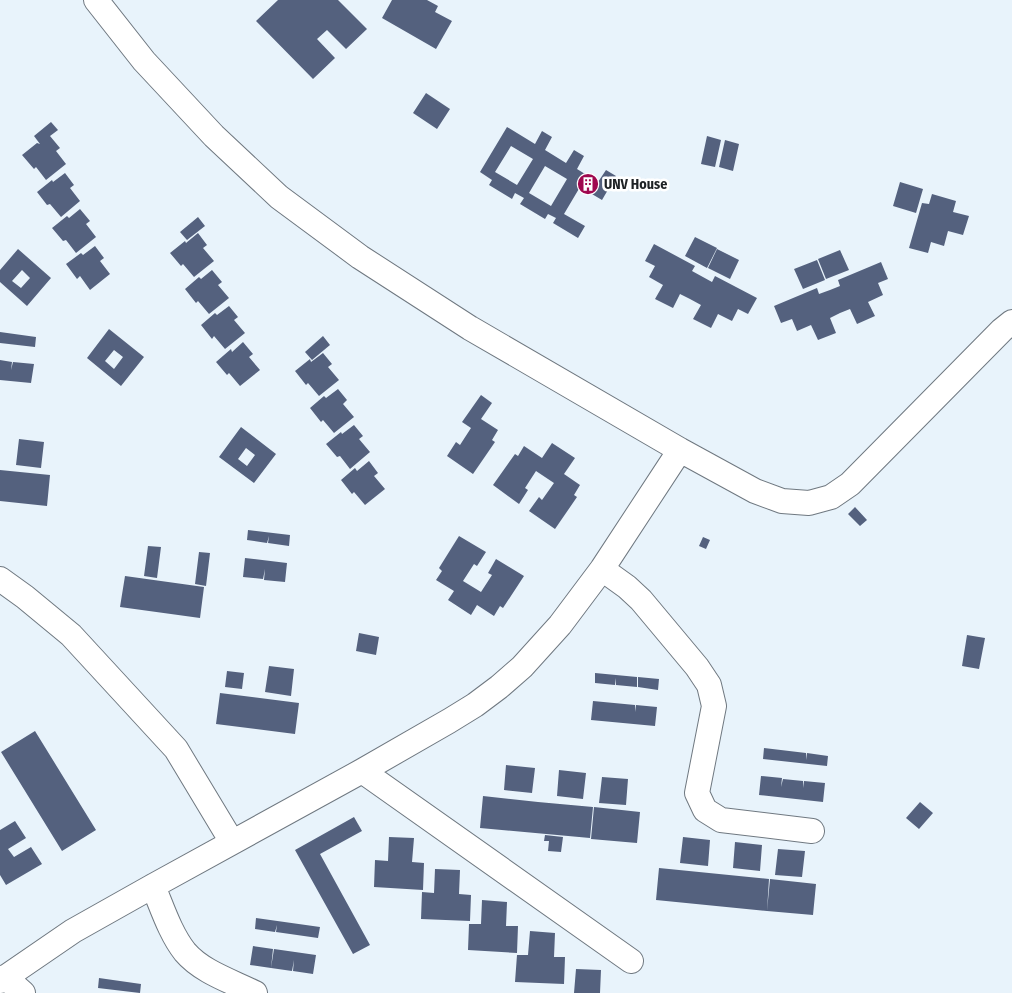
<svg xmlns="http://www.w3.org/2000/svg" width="1012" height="993" viewBox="0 0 1012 993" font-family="'Fira Sans Condensed',sans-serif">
<rect width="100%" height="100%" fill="#e8f3fb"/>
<path fill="#54617e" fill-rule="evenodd" d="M 278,0 L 338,0 L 367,29 L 346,49 L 327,30 L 317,39 L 335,58 L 313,79 L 256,21 Z
M 392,0 L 427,0 L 438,6 L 435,12 L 452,21 L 436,49 L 382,18 Z
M 426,93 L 450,109 L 437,129 L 413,113 Z
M 51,122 L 58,130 L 50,136 L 60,148 L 56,151 L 66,164 L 46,180 L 36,167 L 34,169 L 22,155 L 37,143 L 40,144 L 34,136 Z
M 507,127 L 535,144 L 542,131 L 552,137 L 545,150 L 566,163 L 574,150 L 584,156 L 577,169 L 598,182 L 606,170 L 616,176 L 602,200 L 580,187 L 564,214 L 585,226 L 578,238 L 553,223 L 556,218 L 548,214 L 545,219 L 520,204 L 524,198 L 515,193 L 512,199 L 489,185 L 492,180 L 480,172 ZM 511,146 L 533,159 L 517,185 L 495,172 ZM 545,166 L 567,179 L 551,206 L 529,193 Z
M 707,136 L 721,140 L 715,167 L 701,164 Z
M 725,140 L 739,144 L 733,171 L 719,167 Z
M 65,173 L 74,185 L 70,188 L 80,201 L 61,217 L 50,204 L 47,205 L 37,192 L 52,180 L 53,182 Z
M 900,182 L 923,189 L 916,213 L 893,206 Z
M 932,194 L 956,201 L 953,212 L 969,216 L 963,235 L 948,231 L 944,246 L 931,242 L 928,253 L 909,248 L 922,203 L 929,204 Z
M 80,209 L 90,221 L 86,224 L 96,237 L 76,253 L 66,240 L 63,241 L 52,228 L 67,216 L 69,218 Z
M 198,217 L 205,226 L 187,240 L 180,232 Z
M 198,233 L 207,245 L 203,248 L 214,261 L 194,277 L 183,264 L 181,266 L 170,253 L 185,241 L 186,243 Z
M 695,237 L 717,248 L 707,268 L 685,256 Z
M 654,244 L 695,266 L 692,271 L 712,282 L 715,276 L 757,298 L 748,314 L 738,309 L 732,321 L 718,314 L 711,328 L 693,319 L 701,305 L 690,299 L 680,294 L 673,308 L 655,299 L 663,285 L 649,277 L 655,266 L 645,261 Z
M 95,246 L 104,258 L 100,261 L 110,274 L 90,290 L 80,276 L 77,279 L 66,264 L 81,253 L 83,255 Z
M 18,249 L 51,278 L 27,306 L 0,282 L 0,270 ZM 22,270 L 30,278 L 21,288 L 12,281 Z
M 717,249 L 739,260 L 730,279 L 708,268 Z
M 840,250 L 849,270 L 826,279 L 818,259 Z
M 817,260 L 825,280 L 803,289 L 794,269 Z
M 881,262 L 888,279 L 878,283 L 883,295 L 868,302 L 875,316 L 857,324 L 850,309 L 840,313 L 830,318 L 836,333 L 818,340 L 811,325 L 797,331 L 792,319 L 781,323 L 774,306 L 817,288 L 819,294 L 830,290 L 840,286 L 838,280 Z
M 212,270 L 222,282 L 218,285 L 229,298 L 209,314 L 198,301 L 196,303 L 185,289 L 199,277 L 201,279 Z
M 229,306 L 238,317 L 234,320 L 245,333 L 225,349 L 214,336 L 212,339 L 201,325 L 215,313 L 217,315 Z
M 109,329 L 144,357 L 121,386 L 87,358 ZM 114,350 L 123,357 L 114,369 L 105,361 Z
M 0,332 L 36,337 L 35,347 L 0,343 Z
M 323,336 L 330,345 L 312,360 L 305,352 Z
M 243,342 L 253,354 L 249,357 L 260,370 L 240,386 L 229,373 L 227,375 L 216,362 L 231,349 L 232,352 Z
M 323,353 L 332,364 L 328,367 L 339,380 L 319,396 L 308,383 L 306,385 L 295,371 L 310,359 L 311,362 Z
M 0,360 L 12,362 L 11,370 L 13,362 L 34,364 L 31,383 L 0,380 Z
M 338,389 L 347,400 L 343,404 L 354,417 L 334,433 L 323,420 L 321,422 L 310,408 L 324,396 L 326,398 Z
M 481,395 L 492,403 L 481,419 L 498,430 L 492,440 L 495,442 L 473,474 L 447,456 L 456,442 L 460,445 L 471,428 L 462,422 Z
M 354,425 L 363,436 L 359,439 L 370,452 L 350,469 L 340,456 L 337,457 L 326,444 L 341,432 L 342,434 Z
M 241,427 L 276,454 L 254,483 L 219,457 ZM 246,448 L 255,455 L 247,466 L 238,459 Z
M 19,439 L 44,442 L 41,468 L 16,465 Z
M 552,443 L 575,458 L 564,474 L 580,485 L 574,495 L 577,497 L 555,529 L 529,511 L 539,497 L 542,500 L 554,483 L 536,471 L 525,488 L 528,490 L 519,504 L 493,485 L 515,454 L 518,456 L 524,446 L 542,458 Z
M 369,461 L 378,473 L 374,476 L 385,489 L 365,505 L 354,492 L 352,494 L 341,480 L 355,468 L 357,471 Z
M 0,470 L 50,475 L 47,506 L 0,501 Z
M 855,507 L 867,520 L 860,526 L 848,514 Z
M 248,530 L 290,535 L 289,546 L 268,543 L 269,536 L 267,543 L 247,540 Z
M 459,536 L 486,552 L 477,566 L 474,564 L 463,581 L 481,592 L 492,575 L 488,573 L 496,559 L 524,576 L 503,608 L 500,606 L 494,616 L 477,605 L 471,615 L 448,600 L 454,591 L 436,580 L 442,571 L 439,568 Z
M 703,537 L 710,540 L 706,549 L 699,546 Z
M 148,546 L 161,547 L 157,578 L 144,576 Z
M 199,552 L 210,553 L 206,586 L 195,584 Z
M 245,558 L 287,563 L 285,582 L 264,580 L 265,569 L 263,579 L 243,577 Z
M 125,576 L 204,587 L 200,618 L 120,607 Z
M 359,633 L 379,637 L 376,655 L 356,651 Z
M 967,635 L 985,638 L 979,669 L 962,666 Z
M 269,666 L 294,669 L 291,696 L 265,692 Z
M 227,671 L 244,673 L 242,689 L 225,687 Z
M 595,673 L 637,677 L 637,687 L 616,685 L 616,678 L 615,685 L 595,683 Z
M 638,677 L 659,679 L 658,690 L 638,687 Z
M 220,693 L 299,703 L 295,734 L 216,724 Z
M 593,701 L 635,705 L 635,712 L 636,705 L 657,707 L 655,726 L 591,720 Z
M 35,731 L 96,830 L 62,851 L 1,752 Z
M 764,748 L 806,753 L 806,760 L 807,753 L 828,756 L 827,766 L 763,759 Z
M 506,765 L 535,768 L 532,793 L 504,790 Z
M 559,770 L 586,773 L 583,799 L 557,796 Z
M 761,776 L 782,778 L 781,787 L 783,779 L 803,781 L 803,788 L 804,781 L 825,783 L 823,802 L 759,795 Z
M 602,777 L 628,779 L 626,805 L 599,803 Z
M 483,796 L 538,802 L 536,815 L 538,802 L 593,807 L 590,838 L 480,828 Z
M 920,802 L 933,813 L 919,829 L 906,818 Z
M 594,807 L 640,812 L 637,843 L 591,839 Z
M 354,817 L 362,831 L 320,854 L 370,945 L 353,954 L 295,850 Z
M 15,821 L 26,838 L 8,849 L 14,857 L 31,847 L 42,864 L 6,885 L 0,875 L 0,830 Z
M 545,835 L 563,837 L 561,852 L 548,851 L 549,841 L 544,841 Z
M 389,837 L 414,838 L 412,862 L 424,863 L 423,890 L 374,887 L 375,860 L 388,861 Z
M 683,837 L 710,840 L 708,866 L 680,863 Z
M 735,842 L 762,845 L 760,871 L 733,868 Z
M 778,849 L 805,851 L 802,877 L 775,875 Z
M 659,868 L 769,879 L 767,911 L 656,900 Z
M 435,869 L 460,870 L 459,894 L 471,895 L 470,921 L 421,919 L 422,892 L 434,893 Z
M 770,879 L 816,884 L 813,915 L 767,911 Z
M 482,900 L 507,902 L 506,926 L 518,926 L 517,953 L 468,950 L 469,924 L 481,924 Z
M 256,918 L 320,927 L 318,938 L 276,932 L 277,925 L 275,932 L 255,929 Z
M 530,931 L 555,933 L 554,957 L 565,957 L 564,984 L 515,982 L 517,955 L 528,955 Z
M 253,946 L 273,949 L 271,968 L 250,965 Z
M 274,949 L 316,955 L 313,974 L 293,971 L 294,960 L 292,971 L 271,968 Z
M 576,969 L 601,970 L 600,993 L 574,993 Z
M 99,978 L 141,984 L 140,993 L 98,988 Z"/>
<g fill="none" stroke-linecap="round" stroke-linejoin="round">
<g stroke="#6f7880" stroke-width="26">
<path id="street" d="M 96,0 L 144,61 L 214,136 L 279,197 L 360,257 L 470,328 L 680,450 L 755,491 L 782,501 L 809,503 L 831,497 L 850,484 L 1002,330 L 1012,322
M 602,569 L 627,587 L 641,600 L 697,667 L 709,685 L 714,706 L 697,793 L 705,810 L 721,820 L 812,831
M 0,579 L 25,597 L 71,635 L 176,749 L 232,842
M 362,771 L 631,961
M 153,886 C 162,907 170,933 185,952 C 202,972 231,981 255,993
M 5,977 L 23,993
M 0,981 L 73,931 L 153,886 L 362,771 L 449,721 L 475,705 L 499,687 L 522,667 L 560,625 L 602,569 L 680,450"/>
</g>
<use href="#street" stroke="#fff" stroke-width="24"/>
</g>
<defs>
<g id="building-disc" transform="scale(1.125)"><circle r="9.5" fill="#9f084f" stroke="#fff"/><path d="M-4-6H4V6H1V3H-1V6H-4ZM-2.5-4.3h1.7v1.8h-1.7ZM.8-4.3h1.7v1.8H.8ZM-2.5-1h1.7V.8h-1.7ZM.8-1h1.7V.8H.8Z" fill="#fff"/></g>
</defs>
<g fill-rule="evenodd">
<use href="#building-disc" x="588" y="184"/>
</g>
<g text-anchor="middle" stroke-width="5" stroke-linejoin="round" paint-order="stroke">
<g font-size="14" font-weight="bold" fill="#1e2225" stroke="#fff" text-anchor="start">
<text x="604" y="189">UNV House</text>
</g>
</g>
</svg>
